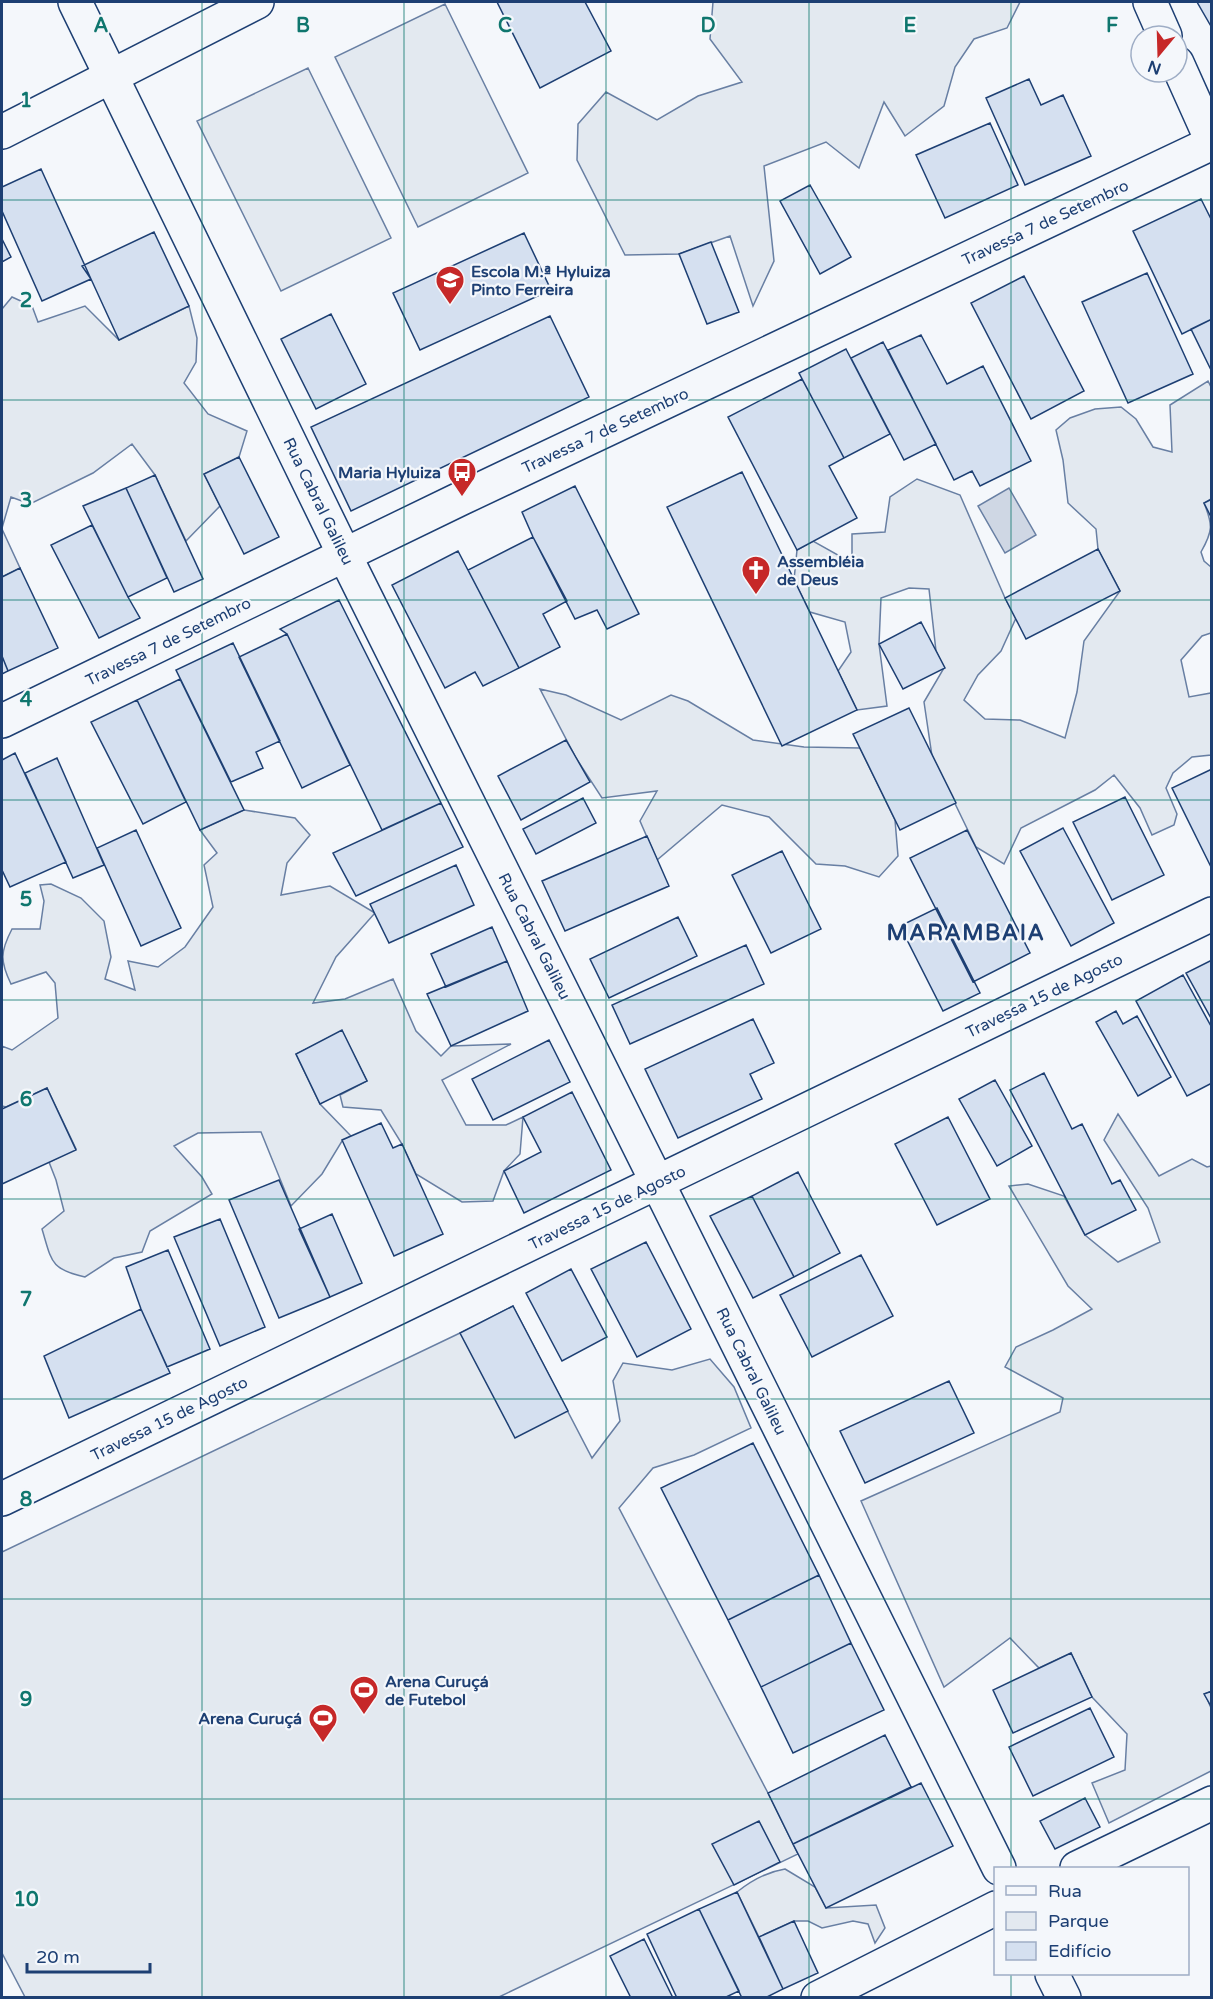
<svg xmlns="http://www.w3.org/2000/svg" width="1213" height="1999" viewBox="0 0 1213 1999" font-family="'Varela Round',sans-serif">
<rect width="100%" height="100%" fill="#f4f7fb"/>
<path fill="#e3e9f0" stroke="#687fa3" stroke-width="1.5" d="M 713,2 L 1020,2 L 1007,28 L 974,39 L 955,67 L 944,106 L 905,136 L 884,102 L 859,168 L 826,142 L 764,166 L 774,261 L 753,306 L 730,236 L 679,254 L 625,255 L 577,160 L 578,124 L 606,92 L 657,120 L 698,96 L 742,82 L 710,39 Z
M 445,4 L 528,173 L 418,227 L 335,57 Z
M 308,68 L 391,238 L 281,291 L 197,121 Z
M 12,297 L 32,306 L 38,322 L 85,306 L 119,340 L 189,306 L 197,338 L 196,362 L 184,383 L 208,414 L 247,431 L 239,457 L 204,474 L 220,506 L 186,541 L 155,475 L 132,444 L 93,473 L 30,504 L 11,497 L 2,528 L 2,309 Z
M 1208,381 L 1211,387 L 1211,499 L 1204,503 C 1213,525 1213,531 1201,552 L 1204,561 L 1211,567 L 1211,633 L 1202,636 L 1181,660 L 1189,697 L 1211,693 L 1211,755 L 1192,757 L 1173,773 L 1166,788 L 1177,814 L 1174,825 L 1152,835 L 1140,808 L 1114,775 L 1095,790 L 1021,828 L 1004,864 L 976,847 L 932,756 L 924,702 L 944,668 L 936,651 L 929,589 L 909,588 L 881,598 L 879,644 L 887,706 L 857,710 L 838,671 L 851,652 L 845,622 L 810,612 L 794,580 L 797,550 L 813,541 L 852,563 L 852,534 L 885,532 L 890,497 L 917,479 L 960,495 L 1005,598 L 1016,618 L 1001,651 L 978,675 L 964,700 L 985,719 L 1020,720 L 1065,738 L 1077,692 L 1084,641 L 1120,591 L 1098,549 L 1096,529 L 1068,503 L 1063,460 L 1056,430 L 1070,418 L 1095,409 L 1121,407 L 1136,419 L 1153,447 L 1172,452 L 1170,405 Z
M 2,529 L 20,568 L 2,577 Z
M 540,689 L 566,695 L 621,720 L 671,695 L 688,701 L 753,740 L 804,747 L 860,748 L 895,820 L 898,856 L 879,877 L 845,866 L 816,864 L 769,817 L 722,805 L 657,860 L 640,821 L 657,791 L 602,798 L 576,758 Z
M 244,810 L 295,818 L 310,835 L 287,863 L 281,895 L 330,886 L 375,913 L 336,957 L 313,1003 L 345,999 L 393,979 L 416,1031 L 441,1056 L 451,1046 L 511,1044 L 442,1080 L 466,1125 L 506,1125 L 523,1117 L 520,1154 L 504,1171 L 493,1201 L 462,1202 L 416,1174 L 402,1144 L 381,1110 L 343,1107 L 340,1095 L 367,1081 L 342,1031 L 296,1054 L 320,1104 L 351,1136 L 342,1141 L 322,1174 L 291,1206 L 261,1132 L 198,1133 L 174,1146 L 202,1177 L 212,1194 L 150,1231 L 142,1252 L 114,1258 L 85,1277 C 50,1269 52,1262 42,1229 L 64,1211 L 56,1180 L 49,1162 L 76,1149 L 47,1088 L 6,1107 L 2,1106 L 2,1046 L 12,1050 L 58,1018 L 55,983 L 46,972 L 11,984 C 0,961 0,952 12,929 L 40,929 L 44,901 L 40,885 L 51,884 L 81,898 L 104,921 L 111,957 L 105,979 L 135,990 L 128,961 L 158,967 L 185,947 L 213,907 L 204,865 L 217,853 L 200,830 Z
M 1118,1114 L 1159,1176 L 1192,1159 L 1207,1167 L 1211,1166 L 1212,1691 L 1205,1694 L 1211,1708 L 1211,1771 L 1109,1823 L 1092,1783 L 1125,1770 L 1127,1734 L 1092,1697 L 1071,1653 L 1039,1668 L 1010,1638 L 944,1687 L 861,1501 L 1060,1412 L 1063,1398 L 1005,1367 L 1016,1347 L 1053,1330 L 1092,1309 L 1068,1286 L 1009,1186 L 1028,1184 L 1064,1196 L 1085,1235 L 1118,1262 L 1160,1242 L 1148,1208 L 1104,1140 Z
M 513,1306 L 592,1458 L 620,1421 L 613,1381 L 623,1363 L 672,1370 L 710,1359 L 734,1387 L 751,1428 L 694,1455 L 653,1468 L 619,1508 L 768,1793 L 798,1854 L 499,1997 L 25,1997 L 2,1953 L 2,1552 L 460,1333 Z
M 785,1869 L 815,1887 L 826,1908 L 876,1905 L 885,1928 L 875,1943 L 868,1924 L 853,1921 L 822,1928 L 808,1921 L 794,1921 L 759,1937 L 737,1892 C 752,1880 766,1872 785,1869 Z"/>
<path fill="#cfd7e4" stroke="#687fa3" stroke-width="1.5" d="M 1009,488 L 1036,535 L 1005,553 L 978,506 Z"/>
<path fill="#d5e0f0" stroke="#1d3f73" stroke-width="1.5" d="M 497,2 L 585,2 L 611,51 L 540,88 Z
M 1197,2 L 1212,2 L 1212,28 Z
M 1029,79 L 1041,105 L 1063,95 L 1091,156 L 1025,185 L 986,98 Z
M 990,123 L 1018,185 L 945,218 L 916,155 Z
M 41,169 L 91,279 L 42,301 L 2,211 L 2,187 Z
M 810,185 L 851,257 L 820,274 L 780,201 Z
M 1201,199 L 1212,221 L 1212,319 L 1182,334 L 1133,231 Z
M 154,232 L 189,306 L 119,340 L 91,279 L 82,266 Z
M 524,233 L 551,290 L 420,350 L 393,293 Z
M 2,239 L 11,257 L 2,262 Z
M 711,242 L 739,312 L 707,324 L 679,254 Z
M 1147,273 L 1193,374 L 1128,403 L 1082,302 Z
M 1024,276 L 1084,391 L 1031,419 L 971,303 Z
M 331,314 L 366,384 L 316,409 L 281,339 Z
M 550,316 L 589,397 L 351,511 L 311,427 Z
M 1212,319 L 1212,372 L 1191,329 Z
M 921,335 L 947,384 L 983,366 L 1031,461 L 980,486 L 972,471 L 954,480 L 888,350 Z
M 883,342 L 936,444 L 904,460 L 851,358 Z
M 846,349 L 890,434 L 844,458 L 799,373 Z
M 802,379 L 844,458 L 829,466 L 857,518 L 797,550 L 728,417 Z
M 239,457 L 279,537 L 244,554 L 204,474 Z
M 742,472 L 857,710 L 782,746 L 667,507 Z
M 155,475 L 203,579 L 174,592 L 126,488 Z
M 575,486 L 639,614 L 607,629 L 597,610 L 575,619 L 533,537 L 522,512 Z
M 126,488 L 167,578 L 128,597 L 83,506 Z
M 1212,499 L 1212,519 L 1204,503 Z
M 92,525 L 128,597 L 140,618 L 99,638 L 51,545 Z
M 533,537 L 567,601 L 543,614 L 560,647 L 519,668 L 468,570 Z
M 1098,549 L 1120,591 L 1026,639 L 1005,598 Z
M 458,551 L 519,668 L 483,686 L 475,672 L 445,688 L 392,585 Z
M 20,568 L 58,648 L 8,671 L 2,656 L 2,577 Z
M 339,600 L 441,803 L 382,830 L 287,634 L 280,629 Z
M 921,622 L 945,668 L 903,689 L 879,644 Z
M 287,634 L 350,765 L 302,788 L 239,657 Z
M 233,643 L 280,741 L 256,752 L 263,768 L 231,782 L 176,670 Z
M 2,656 L 8,671 L 2,674 Z
M 180,679 L 244,810 L 200,830 L 137,700 Z
M 137,700 L 186,802 L 143,824 L 91,722 Z
M 909,708 L 956,803 L 900,830 L 853,734 Z
M 566,740 L 590,782 L 521,820 L 498,776 Z
M 15,753 L 66,862 L 10,887 L 2,870 L 2,760 Z
M 57,758 L 104,865 L 73,878 L 25,773 Z
M 1212,769 L 1212,869 L 1172,788 Z
M 1125,797 L 1164,875 L 1112,900 L 1073,822 Z
M 583,798 L 596,823 L 536,854 L 523,829 Z
M 441,803 L 463,847 L 356,896 L 333,853 Z
M 1063,828 L 1114,923 L 1071,946 L 1020,851 Z
M 136,830 L 181,928 L 141,946 L 97,848 Z
M 967,830 L 1030,953 L 973,982 L 910,858 Z
M 647,836 L 669,886 L 565,931 L 542,881 Z
M 782,851 L 821,929 L 771,953 L 732,875 Z
M 456,865 L 474,905 L 389,943 L 370,904 Z
M 937,908 L 980,993 L 943,1011 L 900,926 Z
M 678,917 L 697,956 L 609,998 L 590,959 Z
M 492,927 L 507,961 L 446,987 L 431,954 Z
M 746,945 L 764,984 L 630,1044 L 612,1005 Z
M 1212,960 L 1212,1020 L 1186,973 Z
M 507,961 L 528,1011 L 451,1046 L 427,994 Z
M 1183,975 L 1212,1028 L 1212,1083 L 1187,1096 L 1136,1001 Z
M 1116,1011 L 1123,1024 L 1137,1016 L 1171,1077 L 1138,1096 L 1096,1022 Z
M 753,1019 L 774,1063 L 750,1074 L 762,1099 L 678,1138 L 645,1069 Z
M 342,1030 L 367,1081 L 320,1104 L 296,1054 Z
M 549,1040 L 570,1082 L 493,1120 L 472,1079 Z
M 1044,1073 L 1072,1129 L 1082,1124 L 1112,1184 L 1120,1180 L 1136,1210 L 1085,1235 L 1010,1090 Z
M 995,1080 L 1032,1146 L 997,1166 L 959,1099 Z
M 47,1088 L 76,1150 L 2,1184 L 2,1109 Z
M 572,1092 L 611,1170 L 524,1213 L 504,1171 L 541,1152 L 523,1117 Z
M 948,1117 L 990,1199 L 937,1225 L 895,1144 Z
M 381,1123 L 393,1148 L 402,1144 L 443,1234 L 394,1256 L 342,1140 Z
M 798,1172 L 840,1253 L 794,1277 L 752,1196 Z
M 279,1180 L 330,1297 L 279,1318 L 229,1200 Z
M 752,1196 L 794,1277 L 753,1298 L 710,1216 Z
M 332,1214 L 362,1283 L 330,1297 L 299,1229 Z
M 220,1219 L 265,1327 L 220,1346 L 174,1237 Z
M 646,1242 L 691,1329 L 637,1357 L 591,1269 Z
M 168,1250 L 210,1349 L 167,1367 L 141,1309 L 126,1267 Z
M 861,1255 L 893,1316 L 812,1357 L 780,1295 Z
M 571,1269 L 607,1337 L 562,1361 L 526,1293 Z
M 513,1306 L 568,1411 L 515,1438 L 460,1333 Z
M 141,1309 L 170,1373 L 69,1418 L 44,1356 Z
M 949,1381 L 974,1433 L 865,1483 L 840,1431 Z
M 753,1443 L 819,1575 L 728,1620 L 661,1488 Z
M 819,1575 L 851,1643 L 761,1687 L 728,1620 Z
M 851,1643 L 884,1710 L 793,1753 L 761,1687 Z
M 1071,1653 L 1092,1697 L 1013,1733 L 993,1690 Z
M 1212,1691 L 1212,1708 L 1204,1694 Z
M 1090,1708 L 1114,1757 L 1033,1796 L 1009,1747 Z
M 885,1735 L 911,1787 L 793,1844 L 768,1793 Z
M 921,1783 L 953,1846 L 826,1908 L 793,1844 Z
M 1085,1798 L 1100,1827 L 1055,1849 L 1040,1821 Z
M 759,1821 L 780,1862 L 734,1885 L 712,1844 Z
M 737,1892 L 783,1989 L 765,1998 L 742,1998 L 699,1909 Z
M 699,1909 L 739,1991 L 724,1998 L 677,1998 L 647,1934 Z
M 794,1921 L 818,1973 L 783,1989 L 759,1937 Z
M 644,1939 L 673,1998 L 631,1998 L 610,1956 Z"/>
<g fill="none" stroke-linecap="round" stroke-linejoin="round">
<g stroke="#1d3f73" stroke-width="36">
<path id="minor" d="M 75,2 L 345,556 L 999,1868
M 1150,2 L 1165,36
M 1177,63 L 1212,141
M 2,1499 L 1212,914
M 1077,1868 L 1212,1803
M 1052,1974 L 1064,1998
M 818,1998 L 996,1908"/>
</g>
<g stroke="#1d3f73" stroke-width="36">
<path id="major" d="M 2,132 L 257,2
M 2,721 L 462,498 L 1212,143"/>
</g>
<use href="#minor" stroke="#f4f7fb" stroke-width="33"/>
<use href="#major" stroke="#f4f7fb" stroke-width="33"/>
</g>
<path fill="none" stroke="#0f766e" stroke-width="1.5" stroke-opacity="0.55" d="M 202,2 L 202,1998M 404,2 L 404,1998M 606,2 L 606,1998M 809,2 L 809,1998M 1011,2 L 1011,1868M 2,200 L 1212,200M 2,400 L 1212,400M 2,600 L 1212,600M 2,800 L 1212,800M 2,1000 L 1212,1000M 2,1199 L 1212,1199M 2,1399 L 1212,1399M 2,1599 L 1212,1599M 2,1799 L 1212,1799M 1011,1974 L 1011,1998"/>
<defs>
<g id="school-pin" transform="scale(1.5)"><path d="M0 17L-7.5 6A9.5 9.5 0 1 1 7.5 6Z" fill="#c62828" stroke="#f4f7fb"/><path d="M0-5L7-2L0 1L-7-2ZM-4 1L0 2.5L4 1V4Q0 6-4 4Z" fill="#fff"/></g>
<g id="bus-pin" transform="scale(1.5)"><path d="M0 17L-7.5 6A9.5 9.5 0 1 1 7.5 6Z" fill="#c62828" stroke="#f4f7fb"/><path d="M-5-6H5V4H4V6H2V4H-2V6H-4V4H-5ZM-3.5-4V0h7V-4ZM-3.5 1.2v1.5H-2V1.2ZM2 1.2v1.5H3.5V1.2Z" fill="#fff"/></g>
<g id="church-pin" transform="scale(1.5)"><path d="M0 17L-7.5 6A9.5 9.5 0 1 1 7.5 6Z" fill="#c62828" stroke="#f4f7fb"/><path d="M-1.2-6h2.4v3.5h3.3v2.4h-3.3V6h-2.4V-.1h-3.3v-2.4h3.3Z" fill="#fff"/></g>
<g id="stadium-pin" transform="scale(1.5)"><path d="M0 17L-7.5 6A9.5 9.5 0 1 1 7.5 6Z" fill="#c62828" stroke="#f4f7fb"/><path d="M0-5a6.5 5 0 1 0 0 10a6.5 5 0 1 0 0-10ZM-3.5-1.8h7v3.6h-7Z" fill="#fff"/></g>
</defs>
<g fill-rule="evenodd">
<use href="#school-pin" x="450" y="280"/>
<use href="#bus-pin" x="462" y="472"/>
<use href="#church-pin" x="756" y="570"/>
<use href="#stadium-pin" x="364" y="1690"/>
<use href="#stadium-pin" x="323" y="1718"/>
</g>
<g text-anchor="middle" stroke-width="4.5" stroke-linejoin="round" paint-order="stroke">
<g font-size="16" fill="#1d3f73" stroke="#f4f7fb">
<text transform="translate(1045 222) rotate(-25)" y="6">Travessa 7 de Setembro</text>
<text transform="translate(605 430) rotate(-25)" y="6">Travessa 7 de Setembro</text>
<text transform="translate(319 501) rotate(64)" y="6">Rua Cabral Galileu</text>
<text transform="translate(168 641) rotate(-26)" y="6">Travessa 7 de Setembro</text>
<text transform="translate(535 936) rotate(63)" y="6">Rua Cabral Galileu</text>
<text transform="translate(1044 995) rotate(-26)" y="6">Travessa 15 de Agosto</text>
<text transform="translate(607 1207) rotate(-26)" y="6">Travessa 15 de Agosto</text>
<text transform="translate(752 1371) rotate(64)" y="6">Rua Cabral Galileu</text>
<text transform="translate(169 1418) rotate(-26)" y="6">Travessa 15 de Agosto</text>
</g>
<g font-size="16" font-weight="bold" fill="#1d3f73" stroke="#f4f7fb" text-anchor="start">
<text x="471" y="277">Escola M.ª Hyluiza<tspan x="471" dy="18">Pinto Ferreira</tspan></text>
<text x="441" y="478" text-anchor="end">Maria Hyluiza</text>
<text x="777" y="567">Assembléia<tspan x="777" dy="18">de Deus</tspan></text>
<text x="385" y="1687">Arena Curuçá<tspan x="385" dy="18">de Futebol</tspan></text>
<text x="302" y="1724" text-anchor="end">Arena Curuçá</text>
</g>
<g font-size="22" font-weight="bold" letter-spacing="1.5" fill="#1d3f73" stroke="#f4f7fb">
<text x="966" y="940">MARAMBAIA</text>
</g>
</g>
<g font-size="20" text-anchor="middle" font-weight="bold" fill="#0f766e" stroke="#f4f7fb" stroke-width="4.5" stroke-linejoin="round" paint-order="stroke">
<text x="101" y="32">A</text>
<text x="303" y="32">B</text>
<text x="505" y="32">C</text>
<text x="708" y="32">D</text>
<text x="910" y="32">E</text>
<text x="1112" y="32">F</text>
<text x="26" y="107">1</text>
<text x="26" y="307">2</text>
<text x="26" y="507">3</text>
<text x="26" y="706">4</text>
<text x="26" y="906">5</text>
<text x="26" y="1106">6</text>
<text x="26" y="1306">7</text>
<text x="26" y="1506">8</text>
<text x="26" y="1706">9</text>
<text x="26" y="1906">10</text>
</g>
<rect width="1213" height="1999" fill="none" stroke="#1d3f73" stroke-width="6"/>
<rect x="994" y="1867" width="195" height="108" fill="#f4f7fb" stroke="#9eadc5" stroke-width="1.5"/>
<rect x="1006" y="1886" width="30" height="9" fill="#f4f7fb" stroke="#9eadc5" stroke-width="1.5"/>
<text x="1048" y="1897" font-size="18" fill="#1d3f73">Rua</text>
<rect x="1006" y="1912" width="30" height="18" fill="#e3e9f0" stroke="#9eadc5" stroke-width="1.5"/>
<text x="1048" y="1927" font-size="18" fill="#1d3f73">Parque</text>
<rect x="1006" y="1942" width="30" height="18" fill="#d5e0f0" stroke="#9eadc5" stroke-width="1.5"/>
<text x="1048" y="1957" font-size="18" fill="#1d3f73">Edifício</text>
<g transform="translate(1159 54) rotate(199)"><circle r="28" fill="#f4f7fb" stroke="#9eadc5" stroke-width="1.5"/>
<path d="M0-4.5L10 22L0 15L-10 22Z" fill="#c62828"/>
<text y="-9" font-size="16" font-weight="bold" text-anchor="middle" fill="#1d3f73">N</text>
</g>
<path d="M27 1963v9h123v-9" fill="none" stroke="#1d3f73" stroke-width="3"/>
<text x="36" y="1963" font-size="18" fill="#1d3f73" stroke="#f4f7fb" stroke-width="4.5" paint-order="stroke">20 m</text>
</svg>
